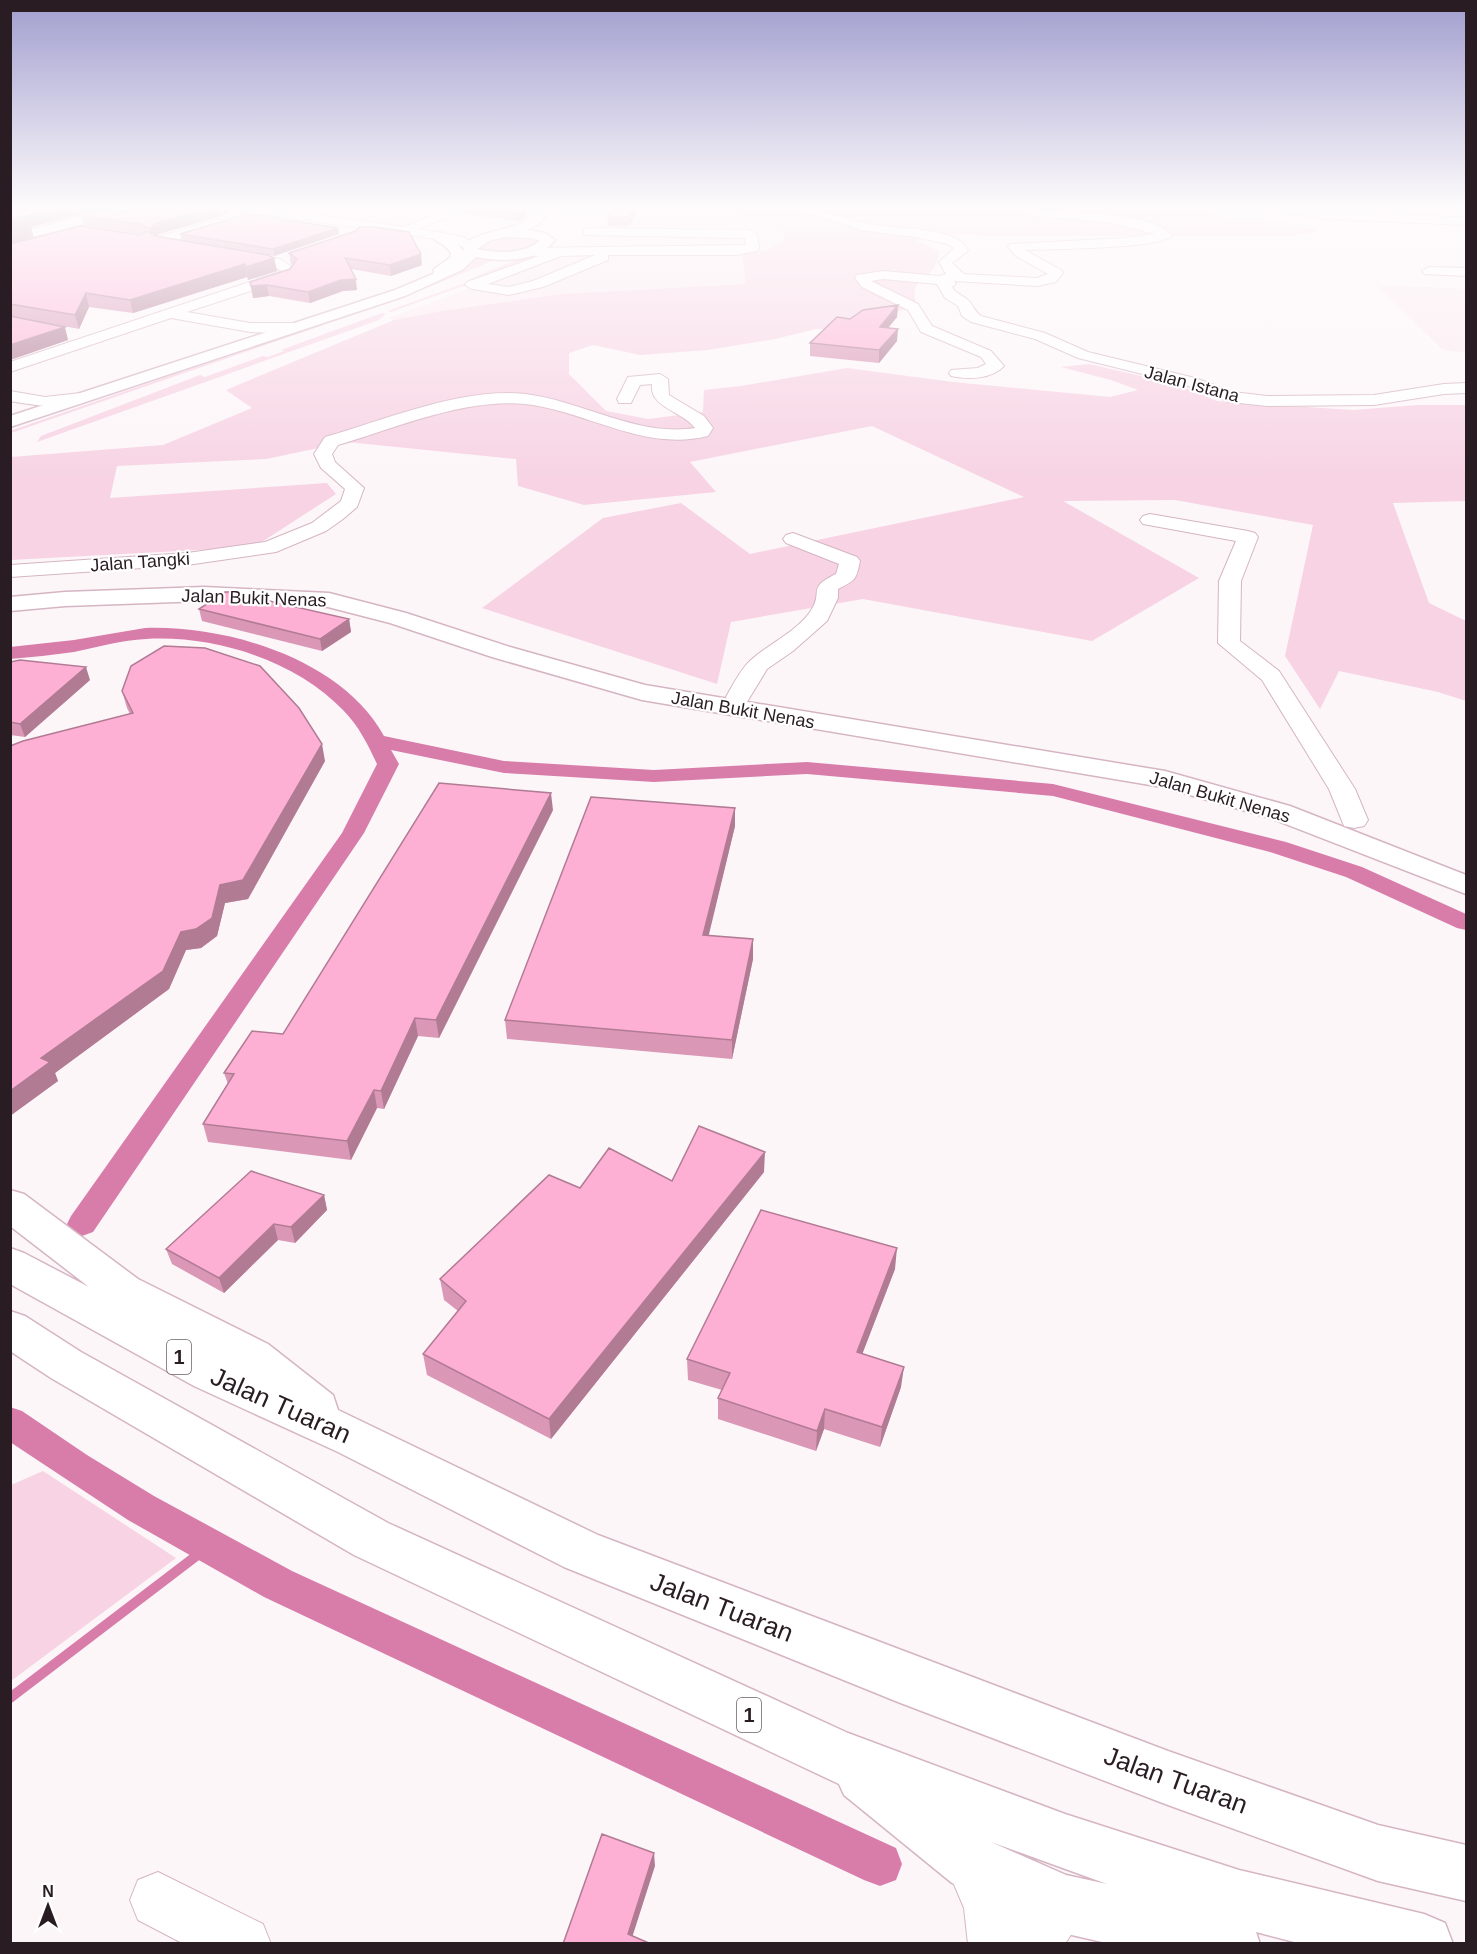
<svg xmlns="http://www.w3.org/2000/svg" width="1477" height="1954" viewBox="0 0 1477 1954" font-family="Arial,sans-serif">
<rect width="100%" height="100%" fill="#fdf6f9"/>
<path fill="#fbeaf1" d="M 258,207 L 473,207 L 410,228 Z
M 612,207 L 731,207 L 741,219 L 782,227 L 785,240 L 768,250 L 742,254 L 747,284 L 562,294 L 442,311 L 394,320 L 389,318 L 563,254 L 597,230 Z
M 1390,285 L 1466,289 L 1466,353 L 1443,350 L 1379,287 Z"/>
<path fill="#f7d3e3" d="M 731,207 L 1206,207 L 1219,217 L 1299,224 L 1319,231 L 1292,236 L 998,236 L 954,234 L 916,240 L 940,252 C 939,256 937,262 935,266 C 925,282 908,281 917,306 L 836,329 L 816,329 L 775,339 L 708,350 L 640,355 L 593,345 L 569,353 L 569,374 L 606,411 L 648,419 L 703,412 L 704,390 L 741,386 L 847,368 L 953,382 L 1110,397 L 1138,390 L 1111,380 L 1061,367 L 1089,364 L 1176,384 L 1217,401 L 1353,410 L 1417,405 L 1466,405 L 1466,501 L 1393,503 L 1429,603 L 1466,621 L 1466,701 L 1438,692 L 1339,671 L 1320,709 L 1285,656 L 1313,525 L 1175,500 L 1063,501 L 1199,578 L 1092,641 L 863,599 L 731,622 L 717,684 L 482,608 L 603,518 L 681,503 L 750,554 L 1024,497 L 872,426 L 690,462 L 716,492 L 584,505 L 518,486 L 516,459 L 347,442 L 266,459 L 117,466 L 110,498 L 327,483 L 336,494 L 254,547 L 11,560 L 11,457 L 163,445 L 252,408 L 226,390 L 394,320 L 442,311 L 562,294 L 746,284 L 742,253 L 768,250 L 785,240 L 782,227 L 741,219 Z
M 519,236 L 536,238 L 540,242 L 513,253 L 479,250 L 480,246 L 495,239 Z
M 553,253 L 391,312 L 388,311 L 465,283 L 470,279 C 497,267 523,255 553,253 Z
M 478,256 L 500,258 L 432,286 L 326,322 C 357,311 462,282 478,256 Z
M 382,313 L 386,314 L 379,320 L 37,442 L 41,436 L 200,375 L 205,377 L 263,356 L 268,357 L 284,351 L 281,350 Z
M 319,324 L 323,325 L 11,433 L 10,431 Z
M 43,1471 L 176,1558 L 11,1681 L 11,1485 Z"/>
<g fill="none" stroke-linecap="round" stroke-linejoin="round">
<path stroke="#d87daa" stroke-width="10" d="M 10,1698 L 208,1547"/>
<path fill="#d87daa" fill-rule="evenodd" d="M 145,628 C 227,625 342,659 384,736 L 504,761 L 654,770 L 807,762 L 1053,784 L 1286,842 L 1362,867 L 1466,914 L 1466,930 L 1457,928 L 1346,877 L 1270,852 L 1053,796 L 807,774 L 654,782 L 504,773 L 391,750 L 399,764 L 364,833 L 93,1232 L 82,1236 L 71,1232 L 67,1224 L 71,1216 L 342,833 L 377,764 C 368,745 359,726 343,710 C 295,660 214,635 146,639 C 122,640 98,647 74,652 C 53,655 32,657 10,659 L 10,647 L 74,640 Z
M 10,1407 L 22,1411 L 87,1455 L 154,1496 L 292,1571 L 896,1848 L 902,1864 L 896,1880 L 880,1886 L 864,1880 L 264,1597 L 128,1520 L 10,1442 Z"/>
<g stroke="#d5b5c3" stroke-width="2">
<path id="minor" d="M 229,207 L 261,207 L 404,227 L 455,207 L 472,207 L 417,229 L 464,237 L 476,248 L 470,252 L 456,243 L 436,239 L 235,210 Z
M 789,207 C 817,207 840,218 867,224 C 896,229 928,227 955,238 C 962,241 965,245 968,251 L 952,263 L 964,274 L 1037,278 L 1048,274 L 1016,256 L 1008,247 L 1010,244 L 1125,238 L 1155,234 L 1113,223 L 1036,216 L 1016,207 C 1028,207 1038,210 1049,211 C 1081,214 1150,211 1172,236 C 1158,249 1050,249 1025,250 L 1061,270 L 1063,273 L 1056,282 L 1037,286 L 954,281 L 956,284 L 952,287 C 956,294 962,295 968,300 C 974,306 974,311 981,316 L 1045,333 L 1088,352 L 1195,378 L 1233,392 L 1267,396 L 1374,395 L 1444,384 L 1466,383 L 1466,393 L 1444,394 L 1374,405 L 1267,406 L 1230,402 L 1183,384 L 1078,358 L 1035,339 L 971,322 L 962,316 L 958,306 L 945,298 L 937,284 L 883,279 L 871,281 L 918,304 L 932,326 L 991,351 L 1004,366 C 992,379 968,380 951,376 L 949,373 L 951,370 L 978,368 L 986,364 L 981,357 L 921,332 L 908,310 L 862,287 L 855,278 L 857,275 L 883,271 L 939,276 L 946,274 L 939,262 L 954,248 L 947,244 L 916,237 L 862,230 Z
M 1249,207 L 1290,207 L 1466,218 L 1466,225 L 1333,219 L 1255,210 Z
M 220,219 L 226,223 L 224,226 L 158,245 L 152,241 L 154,238 Z
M 588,228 L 749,230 L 757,235 L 759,248 L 757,251 L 736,255 L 608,255 L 608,260 L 543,287 L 509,295 L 472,289 L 465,285 L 467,282 L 539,256 L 524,255 L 523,252 L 529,248 L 746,245 L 745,238 L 584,235 L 584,229 ZM 595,255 L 533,281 L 509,287 L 488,284 L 561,256 Z
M 232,250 L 280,259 L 297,270 L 290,278 L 187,312 L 250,323 L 296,323 L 301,324 L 303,327 L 301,330 L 281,333 L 250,332 L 171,318 L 10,372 L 10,362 L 282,271 L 271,265 L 227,257 L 226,254 L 227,251 Z
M 1429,267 L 1466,268 L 1466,276 L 1424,274 L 1422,271 Z
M 660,374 L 668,379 L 669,395 L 704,416 L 713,428 L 708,436 C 643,452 587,411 525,404 C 465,398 395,428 338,445 L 332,454 L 335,462 L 364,488 L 357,507 L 343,519 L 326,531 L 276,552 L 187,565 L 10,577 L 10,565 L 187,553 L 265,542 L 312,523 L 341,501 L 345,489 L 321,468 L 314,454 L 325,437 C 385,420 463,387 525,394 C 583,401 636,437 695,428 C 683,411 649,408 652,384 L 640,385 L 631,403 L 619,403 L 617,399 L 628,377 Z
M 10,391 L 45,397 L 81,393 L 89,398 C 77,413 28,404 10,401 Z
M 1150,514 L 1248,531 L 1255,533 L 1258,537 L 1241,581 L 1240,641 L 1279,671 L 1355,789 L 1368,820 L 1364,826 L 1354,828 L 1344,826 L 1329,789 L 1262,680 L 1218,643 L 1219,581 L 1236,541 L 1143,524 L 1140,520 L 1143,516 Z
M 793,533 L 857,557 L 860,561 C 856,580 856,580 838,589 L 838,598 L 827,621 L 793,651 L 767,669 L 747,702 L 738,704 L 729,702 L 726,697 C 733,685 741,668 752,659 C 769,644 797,631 810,612 C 825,591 805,589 836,574 L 839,564 L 786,543 L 783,539 L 786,535 Z
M 972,1836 L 991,1844 L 1012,1885 L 1020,1910 C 1033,1893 1043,1885 1063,1876 L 1083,1884 L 1091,1904 L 1083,1924 L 1072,1933 L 1065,1944 L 968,1944 L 964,1908 L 945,1863 L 953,1844 Z
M 158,1872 L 263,1924 L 271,1944 L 184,1944 L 138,1920 L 130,1900 L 138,1880 Z"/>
</g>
<g stroke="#d5b5c3" stroke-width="3">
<path id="major" d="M 540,207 L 552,207 L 539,224 L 527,230 L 545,233 L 555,240 C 537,263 502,262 476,257 L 462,270 L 405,296 L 10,427 L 10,416 L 395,290 L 433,274 L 434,269 L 450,258 L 451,253 C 445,243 436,243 430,235 L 431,232 C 446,230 456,240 463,251 L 465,243 C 491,226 518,234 540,207 ZM 506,237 L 531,238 L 540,241 C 523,255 497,253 477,249 L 491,240 Z
M 204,587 L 329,593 L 406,613 L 510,647 L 645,685 L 1165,771 L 1290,806 L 1466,875 L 1466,894 L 1270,818 L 1162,787 L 642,700 L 492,657 L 390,623 L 328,607 L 204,601 L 65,606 L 10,611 L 10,597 L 65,592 Z
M 10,1190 L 24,1194 L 138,1279 L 268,1344 L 333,1395 L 338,1410 L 598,1535 L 1168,1751 L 1378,1825 L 1466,1845 L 1466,1901 L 1378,1881 L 1168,1805 L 898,1702 L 564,1567 L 338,1452 L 194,1386 L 10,1284 L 10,1248 L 24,1253 L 89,1287 L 10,1226 Z
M 10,1311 L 25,1316 L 81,1352 L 388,1523 L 848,1733 L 1065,1814 L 1239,1870 L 1424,1914 L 1445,1923 L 1453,1944 L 1302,1944 L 1256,1932 L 1260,1944 L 1111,1944 L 1063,1933 L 952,1883 L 844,1795 L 839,1784 L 354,1555 L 51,1378 L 10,1351 ZM 991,1842 L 1107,1884 L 1066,1875 Z"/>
</g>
<g stroke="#d5b5c3" stroke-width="3">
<path id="highway" d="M 118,207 L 139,207 L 137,210 L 10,243 L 10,235 Z"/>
</g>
<use href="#minor" fill="#fff" fill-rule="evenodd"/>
<use href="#major" fill="#fff" fill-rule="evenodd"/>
<use href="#highway" fill="#fff" fill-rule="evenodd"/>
</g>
<path fill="#da97b6" d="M 141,207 L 227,207 L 228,213 L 221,215 L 222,216 L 159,234 L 156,236 L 182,240 L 180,234 L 339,234 L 274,256 L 268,255 L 274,258 L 277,271 L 248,280 L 247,277 L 133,313 L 89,307 L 79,329 L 53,324 L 68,340 L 10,360 L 10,233 L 31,227 L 34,238 L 140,235 L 141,234 L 85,226 L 82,216 L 114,214 Z
M 463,207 L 524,207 L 526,217 L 518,221 L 463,214 Z
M 611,207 L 640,207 L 629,226 L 608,226 L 608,217 L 611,210 Z
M 289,253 L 422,265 L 391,276 L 351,269 L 357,290 L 343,291 L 310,303 L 269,296 L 253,298 L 250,282 L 290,269 L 293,265 L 291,264 Z
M 898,305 L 897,317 L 888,328 L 897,341 L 879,363 L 810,356 L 810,343 L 850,319 Z
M 199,609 L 349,619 L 351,632 L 322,651 L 202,621 Z
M 10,662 L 90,680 L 25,737 L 10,735 Z
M 122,691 L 325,761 L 248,899 L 225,903 L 217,936 L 201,948 L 186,950 L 169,989 L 55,1073 L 58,1081 L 10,1116 L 10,746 L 130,714 L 127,708 Z
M 553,810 L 439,1038 L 418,1036 L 384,1109 L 377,1108 L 351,1160 L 208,1142 L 203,1124 L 228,1084 L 224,1073 L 283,1034 Z
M 735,826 L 708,936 L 753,939 L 753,959 L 732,1059 L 507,1039 L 505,1020 Z
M 764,1172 L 551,1439 L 427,1375 L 423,1354 L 458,1311 L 444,1300 L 440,1279 L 580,1188 Z
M 324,1195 L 327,1210 L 295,1243 L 278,1240 L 224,1293 L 172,1264 L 166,1249 Z
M 895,1269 L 862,1354 L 901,1387 L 880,1447 L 824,1429 L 816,1451 L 718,1419 L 718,1398 L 722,1390 L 688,1380 L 687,1359 Z"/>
<path fill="#b17b94" d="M 61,207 L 109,207 L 31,227 L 34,239 L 10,246 L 10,220 Z
M 216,207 L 227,207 L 228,213 L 221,215 L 222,216 L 159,234 L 151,240 L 149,229 L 157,223 Z
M 634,207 L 640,207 L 629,226 L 629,217 Z
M 526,210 L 526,217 L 518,221 L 517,214 Z
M 338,228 L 339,234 L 274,256 L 273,249 Z
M 421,254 L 422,265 L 391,276 L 390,265 Z
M 274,258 L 277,271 L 248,280 L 246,267 Z
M 245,264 L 247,277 L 133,313 L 130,300 Z
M 356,279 L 357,290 L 343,291 L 310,303 L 308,292 L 341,280 Z
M 267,285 L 269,296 L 253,298 L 251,286 Z
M 86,293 L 89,307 L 79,329 L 75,315 Z
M 898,305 L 897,317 L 879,339 L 880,327 Z
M 65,327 L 68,340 L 10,360 L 10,345 Z
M 898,329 L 897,341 L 879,363 L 879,350 Z
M 349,619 L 351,632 L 322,651 L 320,639 Z
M 86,667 L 90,680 L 25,737 L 20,724 Z
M 322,744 L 325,761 L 248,899 L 225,903 L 217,936 L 201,948 L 186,950 L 169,989 L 55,1073 L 58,1081 L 10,1116 L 10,1091 L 41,1058 L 181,932 L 220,885 Z
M 551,793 L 553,810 L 439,1038 L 436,1020 Z
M 735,808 L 735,826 L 704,955 L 703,935 Z
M 753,939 L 753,959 L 732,1059 L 732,1040 Z
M 415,1018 L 418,1036 L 384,1109 L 381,1091 Z
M 374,1090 L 377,1108 L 351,1160 L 347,1141 Z
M 765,1152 L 764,1172 L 551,1439 L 549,1419 Z
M 324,1195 L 327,1210 L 295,1243 L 291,1227 Z
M 274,1224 L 278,1240 L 224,1293 L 219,1278 Z
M 897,1248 L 895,1269 L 855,1373 L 857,1352 Z
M 904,1367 L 901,1387 L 880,1447 L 882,1427 Z
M 825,1409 L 824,1429 L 816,1451 L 817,1431 Z
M 654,1853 L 655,1866 L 630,1944 L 628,1934 Z"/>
<path fill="#fdb0d4" stroke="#b17b94" stroke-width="1.5" d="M 10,207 L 61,207 L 10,220 Z
M 141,207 L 216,207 L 157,223 L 149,229 L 141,224 L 82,216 L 112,208 L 112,215 Z
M 466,207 L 524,207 L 526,210 L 517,214 Z
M 613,207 L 634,207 L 629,217 L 608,217 Z
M 247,214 L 338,228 L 273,249 L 180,234 Z
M 80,226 L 140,235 L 147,231 L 155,236 L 268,255 L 274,258 L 246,267 L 245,264 L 130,300 L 86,293 L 75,315 L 10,304 L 10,244 Z
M 31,227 L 10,233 L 10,232 Z
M 359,227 L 373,227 L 409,232 L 421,254 L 390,265 L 345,258 L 356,279 L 341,280 L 308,292 L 267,285 L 251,286 L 250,282 L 290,269 L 297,259 L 289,253 L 356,231 Z
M 898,305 L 880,327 L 898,329 L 879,350 L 810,343 L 837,317 L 850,319 L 863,310 Z
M 10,316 L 65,327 L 10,345 Z
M 225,592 L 230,592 L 349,619 L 320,639 L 199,609 Z
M 164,646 L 205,648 L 260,666 L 299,708 L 322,744 L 243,880 L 220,885 L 212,918 L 196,929 L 181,932 L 163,971 L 41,1058 L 50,1062 L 10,1091 L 10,746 L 23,741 L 133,713 L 122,691 L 131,666 Z
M 20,660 L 86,667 L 20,724 L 10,722 L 10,662 Z
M 439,783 L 551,793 L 436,1020 L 415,1018 L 381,1091 L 374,1090 L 347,1141 L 203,1124 L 234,1074 L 224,1073 L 252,1031 L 283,1034 Z
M 591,797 L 735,808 L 703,935 L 753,939 L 732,1040 L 505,1020 Z
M 699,1126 L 765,1152 L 549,1419 L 423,1354 L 466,1301 L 440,1279 L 549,1175 L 580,1188 L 609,1148 L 672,1181 Z
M 251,1171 L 324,1195 L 291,1227 L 274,1224 L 219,1278 L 166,1249 Z
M 761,1210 L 897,1248 L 857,1352 L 904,1367 L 882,1427 L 825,1409 L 817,1431 L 718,1398 L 730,1373 L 687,1359 Z
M 602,1834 L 654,1853 L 628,1934 L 651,1944 L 563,1944 Z"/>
<linearGradient id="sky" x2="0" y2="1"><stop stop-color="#a19ecf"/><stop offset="0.43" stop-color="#fefbfc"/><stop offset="1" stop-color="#fefbfc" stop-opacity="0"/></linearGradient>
<rect width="1477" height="481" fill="url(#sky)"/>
<g text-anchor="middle" stroke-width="4.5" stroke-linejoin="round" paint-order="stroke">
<g font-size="18" fill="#291d23" stroke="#fff">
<text transform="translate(1192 384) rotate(15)" y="6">Jalan Istana</text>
<text transform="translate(140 562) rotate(-4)" y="6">Jalan Tangki</text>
<text transform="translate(254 598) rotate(2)" y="6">Jalan Bukit Nenas</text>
<text transform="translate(743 710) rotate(10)" y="6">Jalan Bukit Nenas</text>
<text transform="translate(1220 797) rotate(16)" y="6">Jalan Bukit Nenas</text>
</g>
<g fill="#fff" stroke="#696165" stroke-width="1.5">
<rect x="167" y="1340" width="24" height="34" rx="4.5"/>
<rect x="737" y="1698" width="24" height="34" rx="4.5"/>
</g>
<g font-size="20" font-weight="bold" fill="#291d23">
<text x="179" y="1364">1</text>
<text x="749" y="1722">1</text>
</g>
<g font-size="26" fill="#291d23" stroke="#fff">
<text transform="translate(281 1405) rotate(24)" y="9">Jalan Tuaran</text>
<text transform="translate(722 1607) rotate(21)" y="9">Jalan Tuaran</text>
<text transform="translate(1176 1780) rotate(20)" y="9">Jalan Tuaran</text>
</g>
</g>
<rect width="1477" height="1954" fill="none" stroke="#291d23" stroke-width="24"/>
<g transform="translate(48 1906)" stroke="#ffffff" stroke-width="4.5" paint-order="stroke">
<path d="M0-4.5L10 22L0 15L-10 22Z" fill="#291d23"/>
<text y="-9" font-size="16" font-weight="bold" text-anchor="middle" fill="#291d23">N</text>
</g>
</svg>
